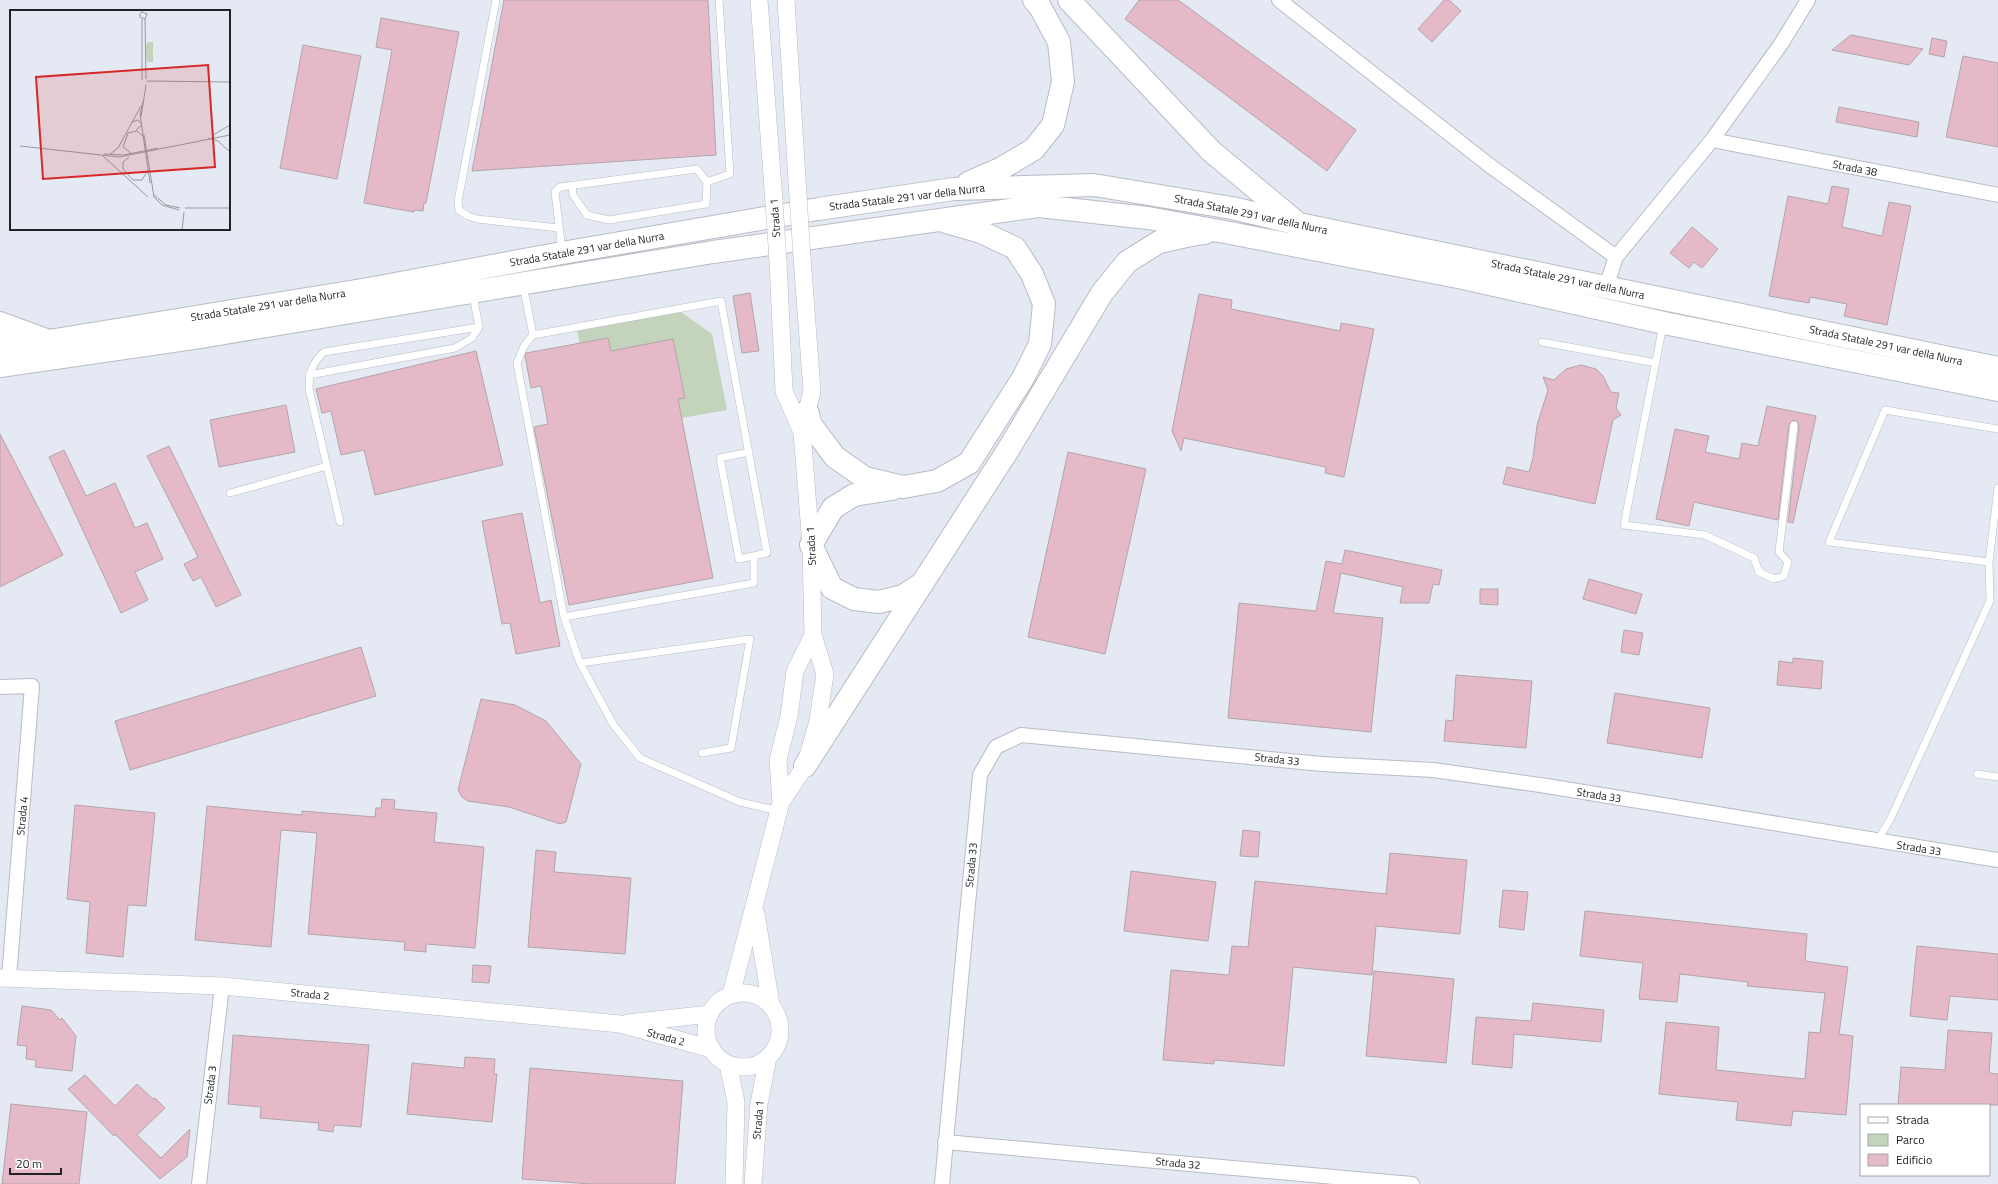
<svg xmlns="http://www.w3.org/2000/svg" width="1998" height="1184" viewBox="0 0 1998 1184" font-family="'Titillium Web',sans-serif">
<rect width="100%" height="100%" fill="#e5e9f3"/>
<path fill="#c3d3bc" d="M 681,312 L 712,334 L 727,410 L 682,418 L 678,399 L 685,397 L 673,339 L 611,351 L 608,338 L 580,343 L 577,331 Z"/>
<path fill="#e6b9c9" stroke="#b1a5a9" d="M 504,0 L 708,0 L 716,155 L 472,171 Z
M 1139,0 L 1178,0 L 1356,130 L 1327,171 L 1125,19 Z
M 1444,0 L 1449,0 L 1461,11 L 1432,42 L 1418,29 Z
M 381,18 L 459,32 L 426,203 L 424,203 L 423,211 L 414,210 L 414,212 L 364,203 L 392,50 L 376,47 Z
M 1851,35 L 1923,49 L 1909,65 L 1832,50 Z
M 1932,38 L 1947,41 L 1944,57 L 1929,54 Z
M 303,45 L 361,56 L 337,179 L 280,168 Z
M 1963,56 L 1998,63 L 1998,147 L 1946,137 Z
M 1839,107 L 1919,122 L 1917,137 L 1836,122 Z
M 1832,186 L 1849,189 L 1842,227 L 1882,236 L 1889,202 L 1911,206 L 1887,325 L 1844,316 L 1847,304 L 1810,297 L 1809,303 L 1769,296 L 1788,196 L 1828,204 Z
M 1692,227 L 1718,249 L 1702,268 L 1694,262 L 1689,268 L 1670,253 Z
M 750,293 L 759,351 L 742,353 L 733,296 Z
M 1199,294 L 1232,300 L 1231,309 L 1340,331 L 1341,323 L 1374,329 L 1344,477 L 1325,473 L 1326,467 L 1184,438 L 1181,451 L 1172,431 Z
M 608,338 L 611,351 L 673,339 L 685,398 L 678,399 L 713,578 L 569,605 L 534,427 L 548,424 L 541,386 L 531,388 L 525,356 L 526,353 Z
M 476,351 L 503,465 L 375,495 L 364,450 L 341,455 L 331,411 L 322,413 L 316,389 Z
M 1581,365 L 1596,369 L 1603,376 L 1611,392 L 1619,393 L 1616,408 L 1621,415 L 1613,420 L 1595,504 L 1503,484 L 1507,467 L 1529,472 L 1533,458 L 1537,425 L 1548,390 L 1543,377 L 1554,380 L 1566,369 Z
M 286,405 L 295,452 L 219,467 L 210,420 Z
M 1767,406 L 1816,416 L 1793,523 L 1788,522 L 1799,426 L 1797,421 L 1794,420 L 1789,424 L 1778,520 L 1694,502 L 1689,526 L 1656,519 L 1675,429 L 1709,436 L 1705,452 L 1739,459 L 1742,443 L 1758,446 Z
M 0,434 L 63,555 L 0,587 Z
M 169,446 L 241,595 L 216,607 L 201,577 L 193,581 L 184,564 L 198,557 L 147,456 Z
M 64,450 L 86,496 L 115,483 L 135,528 L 147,523 L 163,559 L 135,572 L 148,600 L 121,613 L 49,457 Z
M 1068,452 L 1146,469 L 1105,654 L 1028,637 Z
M 522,513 L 540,603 L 551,600 L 560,646 L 516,654 L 510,623 L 502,624 L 482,521 Z
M 1345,550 L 1442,570 L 1439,585 L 1433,584 L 1429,603 L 1400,603 L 1403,587 L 1341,573 L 1333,613 L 1383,618 L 1371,732 L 1228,718 L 1239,603 L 1316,611 L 1326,561 L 1342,564 Z
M 1589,579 L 1642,594 L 1636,614 L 1583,599 Z
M 1480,589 L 1498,589 L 1498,605 L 1480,604 Z
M 1624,630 L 1643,633 L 1639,655 L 1621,652 Z
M 361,647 L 376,696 L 130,770 L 115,721 Z
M 1793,658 L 1823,661 L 1821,689 L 1777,685 L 1779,661 L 1793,663 Z
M 1456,675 L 1532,681 L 1526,748 L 1444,741 L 1446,720 L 1453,721 Z
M 1615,693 L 1710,708 L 1702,758 L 1607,743 Z
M 481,699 L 515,705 L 546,721 L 581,764 L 566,822 L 560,824 L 509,807 L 468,801 L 462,797 L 458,790 Z
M 382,799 L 395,800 L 394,809 L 437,813 L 434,842 L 484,847 L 475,948 L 426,944 L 426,952 L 404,950 L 405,942 L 308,934 L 317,833 L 281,830 L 271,947 L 195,940 L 207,806 L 302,815 L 302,811 L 375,817 L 376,808 L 381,808 Z
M 75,805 L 155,813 L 146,906 L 128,905 L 123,957 L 86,953 L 90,902 L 67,899 Z
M 1243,830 L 1260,832 L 1258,857 L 1240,856 Z
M 536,850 L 556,852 L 554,872 L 631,878 L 625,954 L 528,947 Z
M 1390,853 L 1467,860 L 1460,934 L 1376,926 L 1372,975 L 1293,967 L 1284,1066 L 1214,1060 L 1214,1064 L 1163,1060 L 1171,970 L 1229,975 L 1232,946 L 1248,947 L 1255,881 L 1386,894 Z
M 1131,871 L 1216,882 L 1208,941 L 1124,931 Z
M 1503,890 L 1528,892 L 1524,930 L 1499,927 Z
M 1585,911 L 1807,934 L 1805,961 L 1848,967 L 1839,1034 L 1853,1036 L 1846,1115 L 1793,1111 L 1791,1126 L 1736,1120 L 1738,1102 L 1659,1094 L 1666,1022 L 1719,1027 L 1716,1070 L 1805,1079 L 1809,1032 L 1820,1033 L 1825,993 L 1747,986 L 1748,982 L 1680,974 L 1677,1002 L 1639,999 L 1643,963 L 1580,956 Z
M 1917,946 L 1998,954 L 1998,1000 L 1950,996 L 1947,1020 L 1910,1016 Z
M 473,965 L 491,966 L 489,983 L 472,982 Z
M 1374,971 L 1454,979 L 1446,1063 L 1366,1056 Z
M 1533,1003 L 1604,1010 L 1601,1042 L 1514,1034 L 1512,1068 L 1472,1064 L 1476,1017 L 1531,1021 Z
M 22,1006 L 51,1010 L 60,1020 L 62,1018 L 76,1036 L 72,1071 L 35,1067 L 36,1060 L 26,1059 L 27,1046 L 17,1045 Z
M 1948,1030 L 1992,1033 L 1989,1073 L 1998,1074 L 1998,1105 L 1898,1105 L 1901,1067 L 1945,1070 Z
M 233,1035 L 369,1045 L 361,1127 L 334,1125 L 333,1132 L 318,1130 L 319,1123 L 260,1118 L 261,1107 L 228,1104 Z
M 465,1057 L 495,1059 L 494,1074 L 497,1074 L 492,1122 L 407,1114 L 412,1063 L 464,1068 Z
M 530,1068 L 683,1081 L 675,1184 L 591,1184 L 522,1179 Z
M 85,1075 L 115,1106 L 137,1084 L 153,1099 L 155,1098 L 165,1108 L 137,1135 L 161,1158 L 190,1129 L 187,1157 L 160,1179 L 115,1134 L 114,1136 L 68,1089 Z
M 11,1104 L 87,1112 L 79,1184 L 2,1184 Z"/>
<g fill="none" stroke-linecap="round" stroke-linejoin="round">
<g stroke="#b8bcc5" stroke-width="8">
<path id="service" d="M 496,0 L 458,201 L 459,210 L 468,216 L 477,219 L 559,228
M 572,185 L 573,195 L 587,215 L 609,220 L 706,204 L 707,182
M 562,250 L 555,192 L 560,187 L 697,169 L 707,182 L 730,174 L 719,0
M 523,285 L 533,335 L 721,301 L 767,553 L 739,559 L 720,458 L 749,452
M 1663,325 L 1624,525 L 1705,535 L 1754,558 L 1759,572 L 1774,579 L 1784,576 L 1788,562 L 1779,552 L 1794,425
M 533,335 L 524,346 L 517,363 L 564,617
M 1542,342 L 1656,363
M 309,375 L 455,348 L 472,338 L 479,327 L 473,295
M 230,493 L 327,466
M 340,522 L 309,389 C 309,373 312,363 324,352 L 479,327
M 754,556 L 754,583 L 564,617 L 580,663 L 613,724 L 640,758 L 740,802 L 779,811
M 1989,562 L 1829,542 L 1885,410 L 1998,429
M 580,663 L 750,639 L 731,748 L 702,753
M 1977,774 L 1998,777
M 1877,841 L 1890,820 L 1990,601 L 1989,562 L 1998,488"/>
</g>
<g stroke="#b8bcc5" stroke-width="16">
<path id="minor" d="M 1279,0 L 1489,165 L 1616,257
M 1712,140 L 1998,195
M 1606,287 L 1616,257 L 1712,140 L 1781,44 L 1808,0
M 0,687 L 32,686 L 9,978
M 945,1142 L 1412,1184
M 199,1184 L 222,986
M 942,1184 L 980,775 L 996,747 L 1021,735 L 1322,764 L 1433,770 L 1547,786 L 1998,860"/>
</g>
<g stroke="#b8bcc5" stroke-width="18">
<path id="tertiary" d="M 759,0 L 774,202
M 786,0 L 798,196
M 778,261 L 784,391 L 802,432
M 781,802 L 805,766 L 818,721 L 825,674 L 813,635 L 811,545 L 802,432 L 812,391 L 802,257
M 756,914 L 771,1005
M 0,978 L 222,986 L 620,1024 L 712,1049
M706 1030a37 37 0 1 1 74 0a37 37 0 1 1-74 0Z
M 731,995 L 781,802 L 778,760 L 789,716 L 795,671 L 813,635
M 628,1023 L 710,1014
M 728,1064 L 736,1102 L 734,1184
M 753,1184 L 759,1104 L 768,1057"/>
</g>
<g stroke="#b8bcc5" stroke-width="24">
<path id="primary" d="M 1069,0 L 1211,151 L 1295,221
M 968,183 L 1002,168 L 1034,149 L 1053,125 L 1063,82 L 1059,42 L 1040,7 L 1034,0
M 0,346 L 49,341 L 368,289 L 562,253 L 818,209 L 954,189 L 1094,185 L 1232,208 L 1299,224 L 1998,368
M 0,366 L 200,337 L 713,252 L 1039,206 L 1148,218 L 1230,233 L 1463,278 L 1664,323 L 1998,390
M 807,411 L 811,425 L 835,457 L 865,478 L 903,487 L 937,481 L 969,463 L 1023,378 L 1040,344 L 1044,304 L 1032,274 L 1015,248 L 981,232 L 946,222
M 892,489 L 854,495 L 833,508 L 811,545 L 832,588 L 854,599 L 879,602 L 903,596 L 923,583
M 805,766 L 1008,450 L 1102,293 L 1127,262 L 1159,242 L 1196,234 L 1205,233"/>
</g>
<g stroke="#b8bcc5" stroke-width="24">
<path id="trunk" d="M 0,323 L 49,341"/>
</g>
<use href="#service" stroke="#fff" stroke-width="7"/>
<use href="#minor" stroke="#fff" stroke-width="14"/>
<use href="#tertiary" stroke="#fff" stroke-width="17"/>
<use href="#primary" stroke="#fff" stroke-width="22"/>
<use href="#trunk" stroke="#fff" stroke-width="22"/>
<g stroke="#b8bcc5" stroke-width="18" stroke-linecap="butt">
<path id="tertiary-bridge" d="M 798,196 L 802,257
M 774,202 L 778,261"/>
</g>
<use href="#tertiary-bridge" stroke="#fff" stroke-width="17"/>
</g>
<g text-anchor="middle" stroke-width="3" stroke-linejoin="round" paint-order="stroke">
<g font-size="11" fill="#212326" stroke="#fff">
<text transform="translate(1855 168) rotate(11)" y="4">Strada 38</text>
<text transform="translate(907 197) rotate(-7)" y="4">Strada Statale 291 var della Nurra</text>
<text transform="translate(1251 214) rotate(12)" y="4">Strada Statale 291 var della Nurra</text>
<text transform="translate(775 218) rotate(-94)" y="4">Strada 1</text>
<text transform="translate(587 249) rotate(-10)" y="4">Strada Statale 291 var della Nurra</text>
<text transform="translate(1568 279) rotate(12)" y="4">Strada Statale 291 var della Nurra</text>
<text transform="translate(268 305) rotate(-9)" y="4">Strada Statale 291 var della Nurra</text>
<text transform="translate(1886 345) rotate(12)" y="4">Strada Statale 291 var della Nurra</text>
<text transform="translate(811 546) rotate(-93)" y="4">Strada 1</text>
<text transform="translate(1277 759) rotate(6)" y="4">Strada 33</text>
<text transform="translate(1599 795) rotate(9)" y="4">Strada 33</text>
<text transform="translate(22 816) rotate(-85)" y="4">Strada 4</text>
<text transform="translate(1919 848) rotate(9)" y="4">Strada 33</text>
<text transform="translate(971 865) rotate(-85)" y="4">Strada 33</text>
<text transform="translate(310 994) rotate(5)" y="4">Strada 2</text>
<text transform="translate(666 1037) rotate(15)" y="4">Strada 2</text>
<text transform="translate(210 1085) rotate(-83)" y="4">Strada 3</text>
<text transform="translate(758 1120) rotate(-85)" y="4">Strada 1</text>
<text transform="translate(1178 1163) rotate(5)" y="4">Strada 32</text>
</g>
</g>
<g transform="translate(10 10)">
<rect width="220" height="220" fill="#e5e9f3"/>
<path d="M 138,32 L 143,32 L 143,52 L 137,52 L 135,36 Z" fill="#c3d3bc"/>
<path fill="none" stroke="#979aa1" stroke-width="1" d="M 132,2 L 137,4 L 135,9 L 130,7 L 130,4 L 133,0M 135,9 L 136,69M 132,70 L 132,9M 137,71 L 220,72M 133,92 L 130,104 L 140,173M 131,107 L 136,75M 122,112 L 128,110 L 132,115 L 126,120M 134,125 L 144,187 L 152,195 L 169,200M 203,125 L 220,115M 198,128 L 208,131 L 220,142M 10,136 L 109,147 L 220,125M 121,143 L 113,137 L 118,123 L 127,121 L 133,126M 94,144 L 114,145 L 148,138M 100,144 L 108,138 L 131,96M 93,146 L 138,187M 119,147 L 113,152 L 113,159 L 123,170 L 132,170 L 137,162M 144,185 L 156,195 L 170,198M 175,198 L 220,198M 172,220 L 174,202"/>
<path fill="#d62828" fill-opacity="0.15" stroke="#d62828" stroke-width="2" d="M 198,55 L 205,157 L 33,169 L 26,67 Z"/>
<rect width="220" height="220" fill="none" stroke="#212326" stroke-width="2"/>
</g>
<rect x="1860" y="1104" width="130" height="72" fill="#ffffff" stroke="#a6a7a8"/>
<rect x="1868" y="1117" width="20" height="6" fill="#ffffff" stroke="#a6a7a8"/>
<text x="1896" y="1124" font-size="12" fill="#212326">Strada</text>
<rect x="1868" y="1134" width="20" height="12" fill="#c3d3bc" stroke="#a6a7a8"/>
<text x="1896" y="1144" font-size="12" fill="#212326">Parco</text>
<rect x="1868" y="1154" width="20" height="12" fill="#e6b9c9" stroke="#a6a7a8"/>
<text x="1896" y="1164" font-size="12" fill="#212326">Edificio</text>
<path d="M10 1168v6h51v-6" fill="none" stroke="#212326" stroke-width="2"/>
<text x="16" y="1168" font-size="12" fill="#212326" stroke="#ffffff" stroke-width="3" paint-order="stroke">20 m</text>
</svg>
